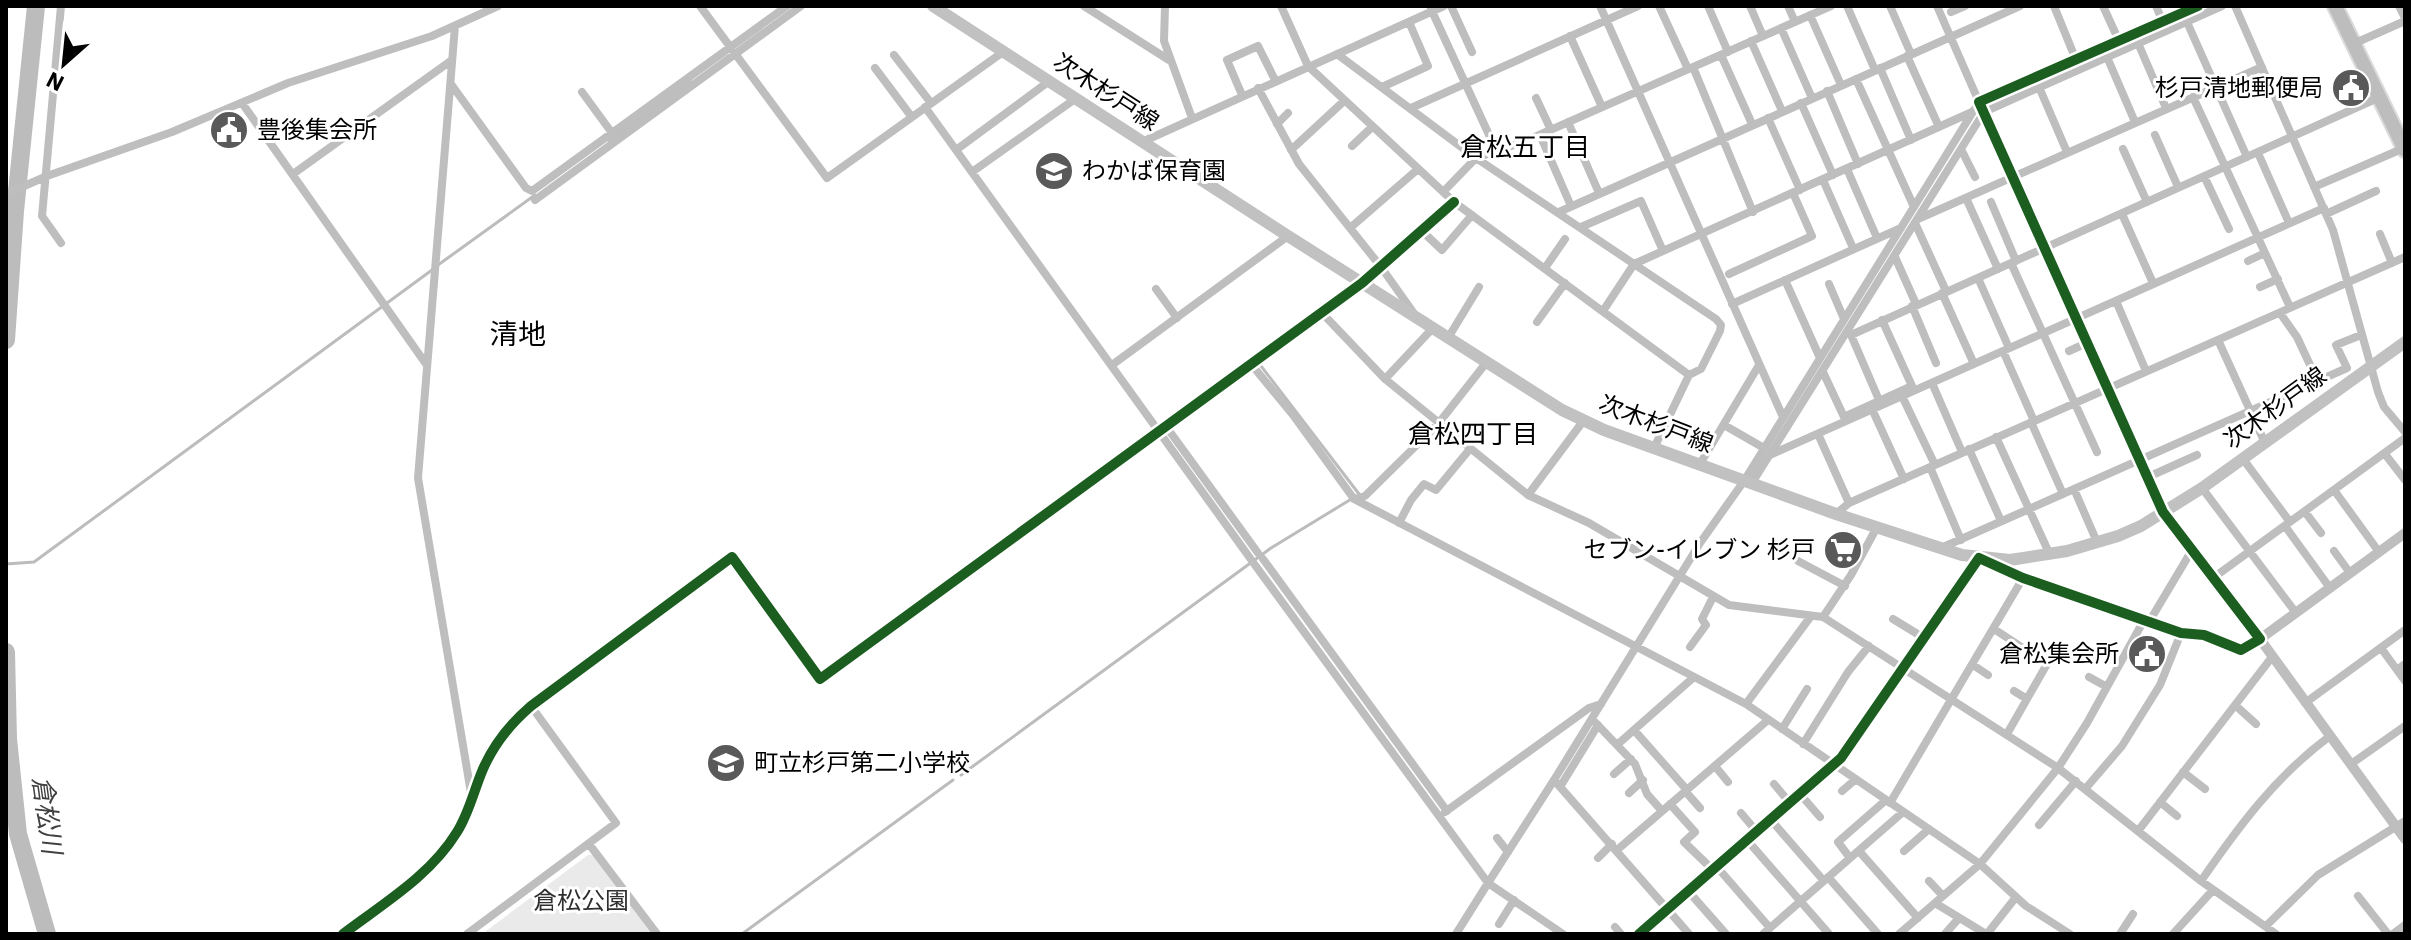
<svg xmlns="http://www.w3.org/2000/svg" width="2411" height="940" viewBox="0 0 2411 940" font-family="'IBM Plex Sans','Noto Sans JP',sans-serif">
<rect width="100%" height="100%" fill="#fff"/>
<path fill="#eaeaea" d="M 588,855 L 594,855 L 652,934 L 482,934 Z"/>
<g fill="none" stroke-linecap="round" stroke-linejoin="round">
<path stroke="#bcbcbc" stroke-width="3" d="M 609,141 L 690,81
M 438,265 L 535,195
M 1261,366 L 1359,494
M 6,564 L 34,562 L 432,270
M 961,775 L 1271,548 L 1353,498
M 742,934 L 953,780"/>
<path stroke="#bcbcbc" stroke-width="18" d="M 6,340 L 15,211 L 36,6
M 6,652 L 8,739 L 18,834 L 47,934"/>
<g stroke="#dbdbdb" stroke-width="18">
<path id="trunk" d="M 2335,6 L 2405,150"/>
</g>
<path stroke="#bebebe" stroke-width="8" d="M 61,6 L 42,216 L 61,243
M 700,6 L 827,178 L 1003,52
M 1084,6 L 1169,60
M 1165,6 L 1164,41 L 1192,118
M 1281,6 L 1308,66 L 1454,202 L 1689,375 L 1654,448
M 1451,6 L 1472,52
M 1600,6 L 1783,417
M 1659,6 L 1688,69
M 1708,6 L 1728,52
M 1750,6 L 1763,36
M 1788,6 L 1795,22
M 1847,6 L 1875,70
M 1890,6 L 1911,54
M 2054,6 L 2076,60
M 2103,6 L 2119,41
M 2156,6 L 2163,22
M 2235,6 L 2333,230 L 2378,392 L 2384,407 L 2405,432
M 2399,6 L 2405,18
M 1431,9 L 1496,150
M 1951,12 L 1965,6
M 1810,15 L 1841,85
M 2187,22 L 2247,157
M 455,26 L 418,478 L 472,799
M 1781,28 L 1812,98
M 1570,36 L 1602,107
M 1751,41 L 1782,111
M 2138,43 L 2166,108
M 2353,44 L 2405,21
M 1337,54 L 1476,158 L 1716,319 L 1721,325 L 1720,331 L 1701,369 L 1689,375
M 894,55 L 931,103
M 1721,55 L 1752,124
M 1907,56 L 1939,127
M 2107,57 L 2135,122
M 1693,67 L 1753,212
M 875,68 L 911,116
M 1880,68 L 1911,140
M 1856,79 L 1914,207
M 451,84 L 526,188 L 532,191 L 787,6
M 1382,87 L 1428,66 L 1409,22
M 2039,87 L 2067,152
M 1258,88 L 1299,164 L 1381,267 L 1413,312
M 1827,91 L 1858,164
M 582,92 L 612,133
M 1242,95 L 1227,60 L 1258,46 L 1275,80
M 2193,97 L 2290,307
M 1536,98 L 1551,130
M 242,103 L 426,364
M 1801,103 L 1833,175
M 925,107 L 1255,565 L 1488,883 L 1554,780
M 1411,108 L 1638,6
M 1768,118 L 1800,190
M 1568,122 L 1599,193
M 1277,124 L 1288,113
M 1540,135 L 1571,206
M 2155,135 L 2178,187
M 1142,142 L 1444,6
M 1352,146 L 1372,127
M 1961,149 L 1975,177
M 2123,149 L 2147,202
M 956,150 L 1048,82
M 1291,150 L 1344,101
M 2258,153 L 2289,223
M 1847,169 L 1877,238
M 972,172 L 1075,99
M 293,174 L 452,60
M 2204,176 L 2229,229
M 1823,180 L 1853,248
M 2314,187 L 2404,148
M 1443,192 L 1476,158 L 1523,142 L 1831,6
M 6,194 L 47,176 L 172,132 L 288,83 L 432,36 L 498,6
M 1966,198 L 1998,269
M 535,200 L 801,6
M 1991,202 L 2016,261
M 1559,212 L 2020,6
M 2122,214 L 2153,283
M 2326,214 L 2376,191
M 1918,219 L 2262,67
M 1915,223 L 1946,291
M 1581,227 L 1641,201 L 1663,251
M 1350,228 L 1418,169
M 1422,231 L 1442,250 L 1472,215
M 2380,234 L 2392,263
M 1895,257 L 1916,304
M 2248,261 L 2265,253
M 2011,263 L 2097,452
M 1545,268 L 1565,239
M 1729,274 L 1812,236 L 1793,193
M 1978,278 L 2009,348
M 1785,280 L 1820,358
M 1362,283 L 1454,202
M 1829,284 L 1844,319
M 2260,287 L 2278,279
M 1156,289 L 1177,318
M 1942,293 L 1974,364
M 2116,301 L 2146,371
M 1732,304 L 1901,228
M 1912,306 L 1936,363
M 1603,311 L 1634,264 L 1972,112
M 1322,313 L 1385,379 L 1528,495 L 1589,523 L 1729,605 L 1823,617 L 2058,768 L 2201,881 L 2276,934
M 2280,313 L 2297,337 L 2317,380
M 1537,322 L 1565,283
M 1847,332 L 1851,335 L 2380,97
M 1851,335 L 1879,400
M 1448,338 L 1479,287
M 2218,340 L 2265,443
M 2003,351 L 2034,421
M 2069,351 L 2087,343
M 1251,364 L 1293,415 L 1354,499 L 1746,704 L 1980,864 L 2026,906 L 2070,934
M 1112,365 L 1288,236
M 1823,372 L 1844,417 L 1912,386 L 1882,320
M 1385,379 L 1432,329
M 1932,383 L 1962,452
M 1902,396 L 1935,465
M 1872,409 L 1904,479
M 2031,422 L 2063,494
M 1165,425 L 1258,553
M 1724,425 L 1764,448
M 1818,434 L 1849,503
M 1996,437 L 2050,555
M 1969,449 L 2001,521
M 1772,454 L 2324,208
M 2385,454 L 2405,480
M 2243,459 L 2290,522
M 1700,464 L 1759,365
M 1930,467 L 1961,540
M 2148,477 L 2197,455
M 1752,483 L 1984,112 L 2222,6
M 2202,488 L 2296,613
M 2074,489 L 2097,542
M 2334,490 L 2379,552
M 1528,495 L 1584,420
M 1354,499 L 1365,496 L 1438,424 L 1486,363
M 2305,512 L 2321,533
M 1836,514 L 1849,503 L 2405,257
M 1399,523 L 1411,500 L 1424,484 L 1436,490 L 1469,450
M 2285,526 L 2330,588
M 1941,548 L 2347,368 L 2336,345 L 2361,335
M 2334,551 L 2350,573
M 1263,559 L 1447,811
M 1798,561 L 1845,586
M 2213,578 L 2405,438
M 1823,617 L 1851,575 L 1877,527
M 1893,619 L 1924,638
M 2149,622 L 2192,550
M 1994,629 L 2047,664 L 2007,734
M 1690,647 L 1706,625 L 1702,619 L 1713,597
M 2381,648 L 2397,670
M 2405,664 L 2397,670 L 2405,681
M 1973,665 L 1988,675
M 2089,677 L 2107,687
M 2014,691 L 2027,699
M 2305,703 L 2405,630
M 1746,704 L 1811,616
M 2235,705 L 2256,724
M 1592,719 L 1635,764 L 1647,794 L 1662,811
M 1782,729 L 1807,689
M 1634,730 L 1687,790
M 1618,744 L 1694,677
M 1803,744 L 1848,672 L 1869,646
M 2351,764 L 2405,726
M 1715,766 L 1728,782
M 2183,772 L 2205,789
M 1614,774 L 1631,759
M 1774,784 L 1790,803
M 1560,787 L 1598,725
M 2086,788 L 2122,746 L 2160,685 L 2181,633
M 1685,791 L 1700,808
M 1842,791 L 1856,779
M 1629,793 L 1643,780
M 1800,794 L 1820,817
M 2160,802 L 2177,816
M 1890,803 L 2023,578
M 1670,804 L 1695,832 L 1684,842 L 1713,870
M 1445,812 L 1589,708 L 1601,704
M 1741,813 L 1757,832
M 1771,820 L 1824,881
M 2039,825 L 2076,781
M 2138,831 L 2272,657
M 1497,838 L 1508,852
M 1747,840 L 1829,934
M 589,844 L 657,934
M 1617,850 L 1768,720
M 1859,851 L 1918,918
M 1904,851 L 1929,829
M 1598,858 L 1612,844
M 1850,858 L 1838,842 L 1886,800
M 1717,867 L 1770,928
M 1828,877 L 1878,934
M 1929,881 L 1943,896
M 2201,881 C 2239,826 2276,776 2330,736
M 1689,892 L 1726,934
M 2358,896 L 2388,934
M 1935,903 L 1986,934
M 1499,924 L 1514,900
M 2266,926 L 2318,875 L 2405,821
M 1615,927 L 1621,934
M 467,934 L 616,823 L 531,706
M 1456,934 L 1488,883 L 1563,934
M 1639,934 L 1841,758 L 1979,558 L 2023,578 L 2181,633 L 2204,635 L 2241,650 L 2260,639 L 2163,512 L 1979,102 L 2198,6
M 1689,934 L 1554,780 L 1700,543 L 1744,481 L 1979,102 L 1937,6
M 1763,934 L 1903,812
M 1899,934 L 1980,864 L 2058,768 L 2087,723 L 2144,620
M 1945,934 L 1959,918
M 1987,934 L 2016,897
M 2120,934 L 2133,914
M 2173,934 L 2213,890
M 2393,934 L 2405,925"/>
<path stroke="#bebebe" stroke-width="10" d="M 2405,533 L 2260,639 L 2405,839
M 343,934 C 384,903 430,876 457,832 C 469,813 474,790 483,769 C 494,744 510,724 531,706 L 732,557 L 820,679 L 1362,283"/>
<path stroke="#c1c1c1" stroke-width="12" d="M 933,6 L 1288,236 L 1562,410 L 1604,430 L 1836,514 L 1962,555 L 2010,560 L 2067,551 L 2118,536 L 2141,526 L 2202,488 L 2405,342"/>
<use href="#trunk" stroke="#bdbdbd" stroke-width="14"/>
<g stroke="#fff" stroke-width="15">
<path id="cycleway" d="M 343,934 C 384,903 430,876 457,832 C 469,813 474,790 483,769 C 494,744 510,724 531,706 L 732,557 L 820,679 L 1362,283 L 1454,202
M 1639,934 L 1841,758 L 1979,558 L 2023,578 L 2181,633 L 2204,635 L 2241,650 L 2260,639 L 2163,512 L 1979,102 L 2198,6"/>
</g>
<use href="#cycleway" stroke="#1b5e20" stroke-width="10"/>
</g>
<defs>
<g id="civic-disc" transform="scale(2)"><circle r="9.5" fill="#595959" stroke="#fff"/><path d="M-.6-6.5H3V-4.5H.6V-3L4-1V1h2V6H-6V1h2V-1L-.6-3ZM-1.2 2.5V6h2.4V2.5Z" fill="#fff"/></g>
<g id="school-disc" transform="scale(2)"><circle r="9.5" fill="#595959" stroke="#fff"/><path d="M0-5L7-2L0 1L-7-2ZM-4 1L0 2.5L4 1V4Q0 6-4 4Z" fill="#fff"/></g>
<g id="supermarket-disc" transform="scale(2)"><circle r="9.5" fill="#595959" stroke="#fff"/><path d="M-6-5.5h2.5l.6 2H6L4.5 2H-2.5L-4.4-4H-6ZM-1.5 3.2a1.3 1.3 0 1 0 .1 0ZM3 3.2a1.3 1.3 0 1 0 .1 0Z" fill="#fff"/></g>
</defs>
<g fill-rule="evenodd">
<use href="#civic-disc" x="2351" y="88"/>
<use href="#civic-disc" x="229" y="130"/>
<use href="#school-disc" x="1054" y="171"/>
<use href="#supermarket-disc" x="1843" y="550"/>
<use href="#civic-disc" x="2147" y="654"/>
<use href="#school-disc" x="726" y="763"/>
</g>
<g text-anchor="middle" stroke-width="6" stroke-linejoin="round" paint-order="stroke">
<g font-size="24" fill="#000" stroke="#fff" text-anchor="end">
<text x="2323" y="96">杉戸清地郵便局</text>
<text x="257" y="138" text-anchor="start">豊後集会所</text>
<text x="1082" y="179" text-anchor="start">わかば保育園</text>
<text x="1815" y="558">セブン-イレブン 杉戸</text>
<text x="2119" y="662">倉松集会所</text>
<text x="754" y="771" text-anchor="start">町立杉戸第二小学校</text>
</g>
<g font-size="24" fill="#000" stroke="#fff">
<text transform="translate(1106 92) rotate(33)" y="8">次木杉戸線</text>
<text transform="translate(2275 408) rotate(-36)" y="8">次木杉戸線</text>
<text transform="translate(1656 424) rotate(21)" y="8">次木杉戸線</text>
</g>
<g font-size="24" fill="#2f2f2f" stroke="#fff">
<text x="581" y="909">倉松公園</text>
</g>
<g font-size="26" fill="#000" stroke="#fff">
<text x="1525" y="156">倉松五丁目</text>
<text x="1473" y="443">倉松四丁目</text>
</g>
<g font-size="26" font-style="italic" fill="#404040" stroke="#fff">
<text transform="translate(47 815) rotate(82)" y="9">倉松川</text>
</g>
<g font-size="28" fill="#000" stroke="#fff">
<text x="518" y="344">清地</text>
</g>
</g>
<rect width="2411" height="940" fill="none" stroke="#000000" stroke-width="16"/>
<g transform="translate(64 64) rotate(207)" stroke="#ffffff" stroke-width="6" paint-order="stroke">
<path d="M0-6L14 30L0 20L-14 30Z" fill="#000000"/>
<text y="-12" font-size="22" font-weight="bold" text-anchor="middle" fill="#000000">N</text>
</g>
</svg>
